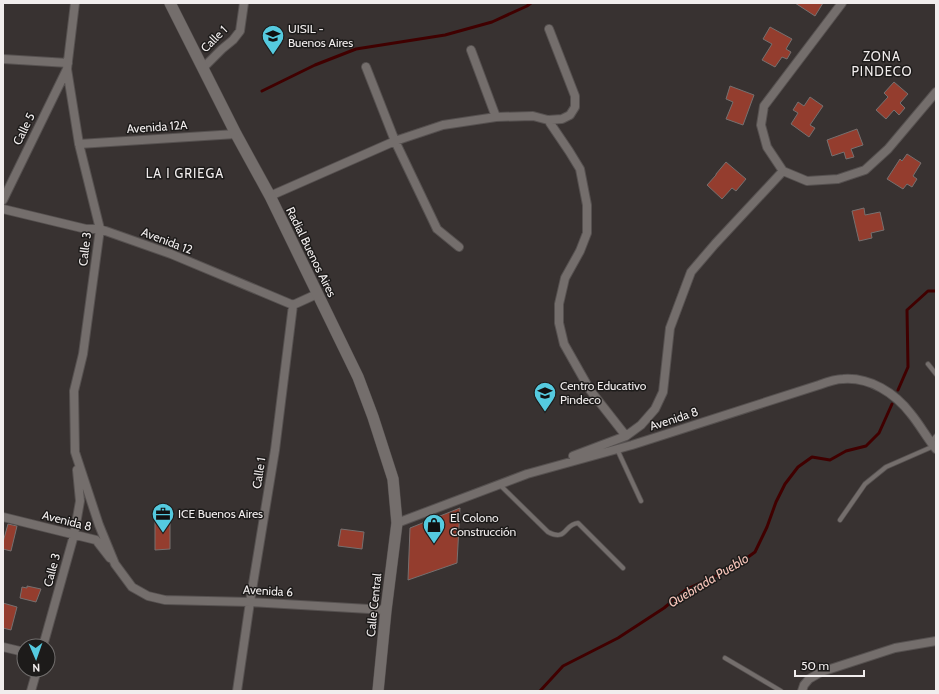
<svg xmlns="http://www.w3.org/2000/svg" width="939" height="694" viewBox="0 0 939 694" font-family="Cabin,sans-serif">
<rect width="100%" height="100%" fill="#383231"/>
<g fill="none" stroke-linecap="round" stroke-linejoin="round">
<path stroke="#400000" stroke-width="3" d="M 262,91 L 315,65 L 356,49 L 445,35 L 492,22 L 527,6 L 531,3
M 898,390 L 908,367 L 907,310 L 928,291 L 936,291
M 540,691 L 563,666 L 618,638 L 664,608 L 687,589 L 733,568 L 755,552 L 767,527 L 776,502 L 785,484 L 798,467 L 812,457 L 830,460 L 846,451 L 866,446 L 879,433 L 892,404"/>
</g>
<path fill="#943d2e" stroke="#76706f" d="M 795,3 L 823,3 L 815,16 Z
M 770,27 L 792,39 L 786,49 L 791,52 L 787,59 L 782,57 L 775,67 L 762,60 L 772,44 L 763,39 Z
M 894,82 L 908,94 L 900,103 L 905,108 L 899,115 L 894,110 L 886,119 L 876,110 L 888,97 L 884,93 Z
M 730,86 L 754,95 L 743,125 L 726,119 L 733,102 L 726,99 Z
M 810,97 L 823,106 L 810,125 L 815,128 L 809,137 L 791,124 L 798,113 L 793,110 L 798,102 L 804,106 Z
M 857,129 L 863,145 L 851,149 L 854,157 L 846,159 L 844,152 L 832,156 L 827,140 Z
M 907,154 L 921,163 L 913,176 L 917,179 L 912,187 L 907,184 L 903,189 L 887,179 L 900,159 L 902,161 Z
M 726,162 L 746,179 L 736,191 L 732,188 L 722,199 L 707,185 L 716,175 L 716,174 Z
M 864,208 L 865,215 L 880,212 L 884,230 L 871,233 L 872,238 L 859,241 L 852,211 Z
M 460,508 L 457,563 L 408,580 L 410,528 Z
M 155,519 L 170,519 L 170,549 L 155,550 Z
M 8,524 L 17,526 L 11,551 L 3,549 L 3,542 Z
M 341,529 L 364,532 L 362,549 L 338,546 Z
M 27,586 L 41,589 L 36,602 L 20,598 L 22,587 L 27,588 Z
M 3,603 L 17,607 L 11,630 L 3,628 Z"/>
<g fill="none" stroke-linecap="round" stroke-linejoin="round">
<g stroke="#565150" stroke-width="5.5">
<path id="service" d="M 928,364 L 936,374
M 931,442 L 936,436
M 617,449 L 641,501
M 499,484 L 548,532 C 567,542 564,524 578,523 L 623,568
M 840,520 L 865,484 L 886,467 L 934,446
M 725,658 L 781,691"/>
</g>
<g stroke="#565150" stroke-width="10">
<path id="minor" d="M 75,3 L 67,69 L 79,144 L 100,229 L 83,354 L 74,391 L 75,452 L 99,525 L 115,564 L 132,587 L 148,596 L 165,600 L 250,602 L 386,610
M 842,3 L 764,106 L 761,125 L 767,147 L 783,171 L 807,181 L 838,179 L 865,170 L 888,149 L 936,92
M 471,50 L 496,117
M 3,59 L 68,63
M 366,67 L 395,141 L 437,229 L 459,247
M 203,68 L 222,49 L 233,40 L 240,31 L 244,3
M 548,120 L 569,151 L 580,169 L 587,205 L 587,233 L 580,251 L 565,278 L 559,304 L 559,323 L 564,344 L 590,390 L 626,436
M 79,144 L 236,134
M 270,196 L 395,141 L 443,125 L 496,117 L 533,116 L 548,120 L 562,119 L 570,115 L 575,107 L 575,96 L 549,29
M 3,200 L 67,69
M 3,209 L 86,229 L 100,229 L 171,254 L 293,305 L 317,294
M 573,456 L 626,436 L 641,425 L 655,409 L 663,392 L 670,328 L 691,272 L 715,244 L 783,171
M 3,517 L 96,540 L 110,558
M 397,523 L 527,474 L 632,445 L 819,385 C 827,382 835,379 843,379 C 870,377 895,393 911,414 C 920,425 927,438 936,449
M 43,646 L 74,535 L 80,501 L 77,470
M 3,647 L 24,652
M 31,691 L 37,670
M 237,691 L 250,602 L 275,450 L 293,305
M 802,691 L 804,685 L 809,679 L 821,672 L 895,648 L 936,641"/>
</g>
<g stroke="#565150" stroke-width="12">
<path id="secondary" d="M 170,3 L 236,134 L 270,196 L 358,377 L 373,417 L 393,479 L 397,523 L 386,610 L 378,691"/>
</g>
<use href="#service" stroke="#746e6c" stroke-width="4"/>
<use href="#minor" stroke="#746e6c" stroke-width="8"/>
<use href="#secondary" stroke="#746e6c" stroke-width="11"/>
</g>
<defs>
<g id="university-pin" transform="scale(1.15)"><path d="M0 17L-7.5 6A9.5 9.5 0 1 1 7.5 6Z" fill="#55cadf" stroke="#1d1b1a"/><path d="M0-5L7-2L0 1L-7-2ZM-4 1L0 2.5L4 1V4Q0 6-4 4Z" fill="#111"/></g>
<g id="school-pin" transform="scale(1.15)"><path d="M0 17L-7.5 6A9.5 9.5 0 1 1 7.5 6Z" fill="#55cadf" stroke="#1d1b1a"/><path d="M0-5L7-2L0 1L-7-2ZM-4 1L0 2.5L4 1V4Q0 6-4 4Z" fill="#111"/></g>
<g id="office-pin" transform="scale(1.15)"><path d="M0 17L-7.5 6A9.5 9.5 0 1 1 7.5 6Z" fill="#55cadf" stroke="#1d1b1a"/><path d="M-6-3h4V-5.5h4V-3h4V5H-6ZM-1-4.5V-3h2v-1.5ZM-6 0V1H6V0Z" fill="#111"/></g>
<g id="shop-pin" transform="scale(1.15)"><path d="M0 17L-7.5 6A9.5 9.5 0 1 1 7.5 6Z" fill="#55cadf" stroke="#1d1b1a"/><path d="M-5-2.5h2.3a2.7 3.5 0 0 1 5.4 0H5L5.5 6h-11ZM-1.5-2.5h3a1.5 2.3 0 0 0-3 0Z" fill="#111"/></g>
</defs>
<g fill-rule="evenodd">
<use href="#university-pin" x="273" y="36"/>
<use href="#school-pin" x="545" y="393"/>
<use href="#office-pin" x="163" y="514"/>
<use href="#shop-pin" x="434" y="525"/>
</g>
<g text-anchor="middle" stroke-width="3" stroke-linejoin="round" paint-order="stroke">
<g font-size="12" fill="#f1eded" stroke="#1d1b1a" text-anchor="start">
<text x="288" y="33">UISIL -<tspan x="288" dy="14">Buenos Aires</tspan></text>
<text x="560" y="390">Centro Educativo<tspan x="560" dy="14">Pindeco</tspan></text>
<text x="178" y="518">ICE Buenos Aires</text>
<text x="450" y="522">El Colono<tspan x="450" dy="14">Construcción</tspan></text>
</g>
<g font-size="12" fill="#f1eded" stroke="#1d1b1a">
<text transform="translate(214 39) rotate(-45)" y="4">Calle 1</text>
<text transform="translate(157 127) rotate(-4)" y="4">Avenida 12A</text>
<text transform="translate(24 129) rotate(-64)" y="4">Calle 5</text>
<text transform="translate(167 241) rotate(21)" y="4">Avenida 12</text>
<text transform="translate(85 249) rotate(-83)" y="4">Calle 3</text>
<text transform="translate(311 252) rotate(64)" y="4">Radial Buenos Aires</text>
<text transform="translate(674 419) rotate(-18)" y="4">Avenida 8</text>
<text transform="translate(259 473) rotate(-81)" y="4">Calle 1</text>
<text transform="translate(67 521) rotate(14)" y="4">Avenida 8</text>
<text transform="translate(52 570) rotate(-75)" y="4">Calle 3</text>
<text transform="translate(268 591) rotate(3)" y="4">Avenida 6</text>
<text transform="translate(374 605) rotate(-84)" y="4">Calle Central</text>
</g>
<g font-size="13" letter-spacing="1" fill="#f1eded" stroke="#1d1b1a">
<text x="882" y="61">ZONA<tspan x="882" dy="15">PINDECO</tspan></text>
<text x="185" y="178">LA I GRIEGA</text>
</g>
<g font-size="13" font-style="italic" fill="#f6c4b9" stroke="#1d1b1a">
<text transform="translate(708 580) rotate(-31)" y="5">Quebrada Pueblo</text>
</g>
</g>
<rect width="939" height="694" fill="none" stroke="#f1eded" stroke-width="8"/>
<g transform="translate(36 658) rotate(178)"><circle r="19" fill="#1d1b1a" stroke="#726f6e"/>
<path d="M0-3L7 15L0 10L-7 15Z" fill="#55cadf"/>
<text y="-6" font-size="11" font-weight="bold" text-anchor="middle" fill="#f1eded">N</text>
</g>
<path d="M795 670v6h69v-6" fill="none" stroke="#f1eded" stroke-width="2"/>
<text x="801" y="670" font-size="12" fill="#f1eded" stroke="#1d1b1a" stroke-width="3" paint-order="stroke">50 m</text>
</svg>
